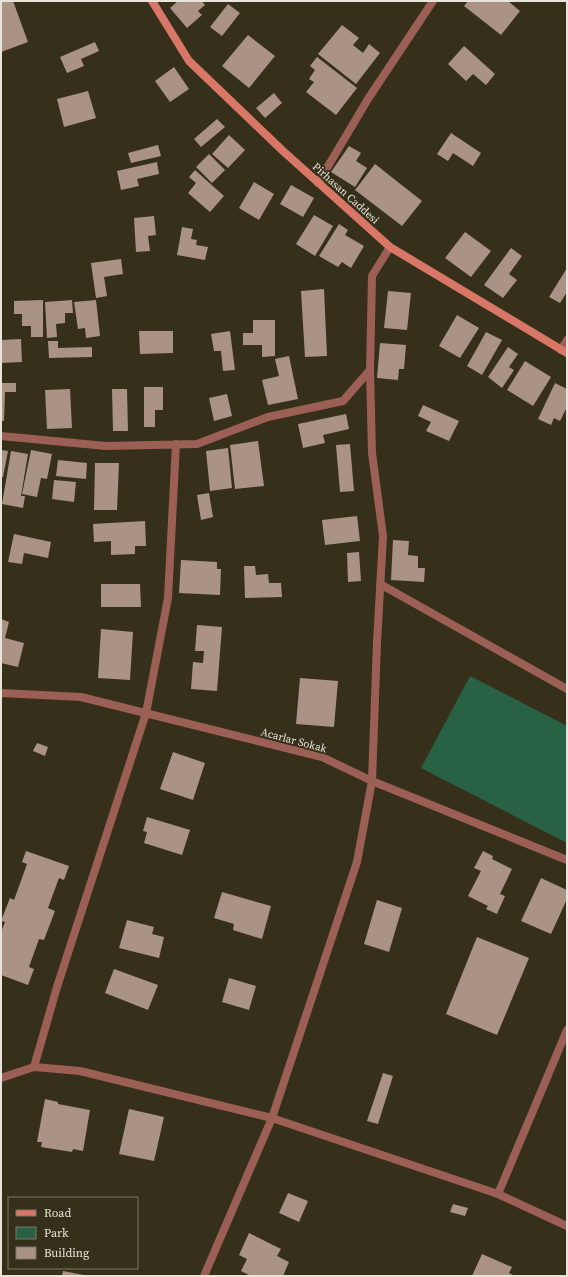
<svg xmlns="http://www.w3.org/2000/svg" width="568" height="1277" viewBox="0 0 568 1277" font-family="'Source Serif 4',serif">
<rect width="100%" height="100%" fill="#36301b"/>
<path fill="#286144" d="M 470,676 L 567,726 L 567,843 L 421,768 Z"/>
<path fill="#aa9285" d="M 1,1 L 13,1 L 28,42 L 1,52 Z
M 178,1 L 202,1 L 205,5 L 198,11 L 202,15 L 187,28 L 170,8 Z
M 468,1 L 508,1 L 520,11 L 501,35 L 464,6 Z
M 228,4 L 240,13 L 222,36 L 210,27 Z
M 342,25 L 359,38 L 353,45 L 363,53 L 369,44 L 380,53 L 356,84 L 318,54 Z
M 248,35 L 275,56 L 249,88 L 222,66 Z
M 95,42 L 99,51 L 81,59 L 84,66 L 67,73 L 60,57 Z
M 464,46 L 495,74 L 486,85 L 473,74 L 466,81 L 448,64 Z
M 317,57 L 357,88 L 336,115 L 306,92 L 314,82 L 309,79 L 315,70 L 310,66 Z
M 174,67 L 189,89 L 170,102 L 155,81 Z
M 88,91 L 96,118 L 64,127 L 57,99 Z
M 274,93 L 282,103 L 265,118 L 256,108 Z
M 217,119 L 225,127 L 201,147 L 194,139 Z
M 451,133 L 481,153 L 473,166 L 453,153 L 448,161 L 437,154 Z
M 229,135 L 245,150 L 228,168 L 212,154 Z
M 158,145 L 161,156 L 131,163 L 128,153 Z
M 349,146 L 361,153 L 356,161 L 367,168 L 355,187 L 331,172 Z
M 209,154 L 225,170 L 212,183 L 196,167 Z
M 157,162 L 159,174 L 137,179 L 139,186 L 121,190 L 117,171 Z
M 375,164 L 422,201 L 402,226 L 355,190 Z
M 195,170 L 224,196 L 210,212 L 188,193 L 196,183 L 189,177 Z
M 254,182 L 274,194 L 259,220 L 239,208 Z
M 291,185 L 314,198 L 303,217 L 280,204 Z
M 314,215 L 333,226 L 315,256 L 296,244 Z
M 154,216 L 156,235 L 148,236 L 150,251 L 136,252 L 134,218 Z
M 339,224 L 348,230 L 345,235 L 364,246 L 351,268 L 342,262 L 338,267 L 319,256 Z
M 182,227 L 193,229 L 191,239 L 197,240 L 196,245 L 208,247 L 205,260 L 177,255 Z
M 465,232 L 491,251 L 471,277 L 445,258 Z
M 511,248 L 522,256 L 509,274 L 517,280 L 503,298 L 484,285 Z
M 121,259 L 123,274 L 104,277 L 107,296 L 96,298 L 91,263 Z
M 567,268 L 567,292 L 560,303 L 549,297 Z
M 324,289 L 327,356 L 305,357 L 301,291 Z
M 388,291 L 411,293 L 407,330 L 384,328 Z
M 43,300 L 43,337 L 31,337 L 31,326 L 22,326 L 22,314 L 14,314 L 14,301 Z
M 72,300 L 73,313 L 65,313 L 65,323 L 56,324 L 57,337 L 47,338 L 45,302 Z
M 96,300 L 100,336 L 86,338 L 85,328 L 78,329 L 74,302 Z
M 457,315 L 479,328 L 460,358 L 439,346 Z
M 253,320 L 275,320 L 275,356 L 262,357 L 262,345 L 243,345 L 243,333 L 253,333 Z
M 139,331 L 173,331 L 173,353 L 140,354 Z
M 230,331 L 235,370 L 223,371 L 221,351 L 214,351 L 211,334 Z
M 486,332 L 502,340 L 482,375 L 467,366 Z
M 21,339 L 22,362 L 1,363 L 1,340 Z
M 48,341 L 58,341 L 58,348 L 92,347 L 92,357 L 49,358 Z
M 380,343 L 406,345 L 404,369 L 399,369 L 398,380 L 377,378 Z
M 508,347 L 518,354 L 509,367 L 514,370 L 502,388 L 488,377 Z
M 289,356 L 298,399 L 268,405 L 262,380 L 279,376 L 275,359 Z
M 525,361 L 551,377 L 533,406 L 507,390 Z
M 1,383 L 16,383 L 16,392 L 5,392 L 4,421 L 1,421 Z
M 555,383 L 567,389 L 567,407 L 560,421 L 554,418 L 551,425 L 538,419 Z
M 144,387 L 163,387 L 163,410 L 155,410 L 155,427 L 144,427 Z
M 70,389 L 72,428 L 47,429 L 45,390 Z
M 112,389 L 127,389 L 128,431 L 113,431 Z
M 227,394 L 232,416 L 214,421 L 209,398 Z
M 423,405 L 459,421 L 449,441 L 426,431 L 431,422 L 418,416 Z
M 346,414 L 349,429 L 323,435 L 325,443 L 303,448 L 298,424 Z
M 258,441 L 264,486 L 235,489 L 230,445 Z
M 350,444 L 354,491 L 340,492 L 336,445 Z
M 228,448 L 232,488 L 210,491 L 206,451 Z
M 1,450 L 8,451 L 3,477 L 1,477 Z
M 31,450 L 52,454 L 47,479 L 41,478 L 37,497 L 22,494 Z
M 11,451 L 28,454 L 21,496 L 25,496 L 23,508 L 2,504 Z
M 58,460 L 87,463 L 86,479 L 56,476 Z
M 95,463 L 119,463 L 117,510 L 94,510 Z
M 54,480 L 76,482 L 74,502 L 52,499 Z
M 209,493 L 213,517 L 201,520 L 197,495 Z
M 357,516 L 360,541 L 325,545 L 322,520 Z
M 145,521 L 146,546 L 135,546 L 135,554 L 111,555 L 111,541 L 94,542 L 93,524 Z
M 14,534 L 51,542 L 48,558 L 24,553 L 22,564 L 8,562 Z
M 393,540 L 409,541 L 408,555 L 418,556 L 418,568 L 425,568 L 424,582 L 391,580 Z
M 359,552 L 361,581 L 348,582 L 347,553 Z
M 181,560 L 217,562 L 217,569 L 221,569 L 220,595 L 179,593 Z
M 244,566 L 255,566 L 256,575 L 268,574 L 269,583 L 281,583 L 282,597 L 245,598 Z
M 101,584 L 140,584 L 141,607 L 101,607 Z
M 1,619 L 9,622 L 5,638 L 24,643 L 18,667 L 1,663 Z
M 197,625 L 222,627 L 217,691 L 191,689 L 193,662 L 203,663 L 204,651 L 195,651 Z
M 101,629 L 133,632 L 130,680 L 98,678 Z
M 300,678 L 338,681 L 334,727 L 296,724 Z
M 37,743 L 48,747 L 45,756 L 33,751 Z
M 173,752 L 205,763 L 193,800 L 160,789 Z
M 147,817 L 190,830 L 182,855 L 144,843 L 147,832 L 143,831 Z
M 26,851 L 69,866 L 64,880 L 59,878 L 48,908 L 55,911 L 44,940 L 39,939 L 29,967 L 34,969 L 28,985 L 1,975 L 1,932 L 5,922 L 1,921 L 10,898 L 14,900 L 27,864 L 22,862 Z
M 483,851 L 493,856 L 492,859 L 512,869 L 500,894 L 505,896 L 497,914 L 486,909 L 488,906 L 468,896 L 481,871 L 474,868 Z
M 541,878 L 567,890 L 567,899 L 551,934 L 521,921 Z
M 222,892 L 271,906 L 262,939 L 233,930 L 234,924 L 214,918 Z
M 377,900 L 402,908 L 389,952 L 364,944 Z
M 127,920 L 154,927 L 152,934 L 164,937 L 159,958 L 119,948 Z
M 477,937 L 529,958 L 497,1035 L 446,1014 Z
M 114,969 L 158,985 L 148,1010 L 105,993 Z
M 229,978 L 256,986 L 249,1010 L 222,1002 Z
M 383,1073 L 393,1076 L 378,1124 L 367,1121 Z
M 45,1099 L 58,1102 L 58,1104 L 90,1110 L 83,1151 L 73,1149 L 72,1152 L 41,1147 L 42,1142 L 37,1142 Z
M 129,1109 L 164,1117 L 154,1161 L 119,1154 Z
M 288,1193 L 308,1201 L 299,1222 L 279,1213 Z
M 453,1204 L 468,1208 L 465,1216 L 450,1212 Z
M 249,1233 L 281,1249 L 277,1256 L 289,1262 L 283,1276 L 251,1276 L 241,1271 L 247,1259 L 239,1255 Z
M 482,1254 L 512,1267 L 509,1273 L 515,1276 L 472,1276 Z
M 63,1271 L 84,1275 L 84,1276 L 62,1276 Z"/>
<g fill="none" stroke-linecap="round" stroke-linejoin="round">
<path stroke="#9c5f55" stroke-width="8" d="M 318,183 L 368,99 L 433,1
M 561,350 L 567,340
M 1,436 L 106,446 L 197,444 L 268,417 L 343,401 L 370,370 L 372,276 L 390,247
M 380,584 L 567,689
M 1,693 L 81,697 L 322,757 L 372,781 L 567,860
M 34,1067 L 57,987 L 146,713 L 168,598 L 176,444
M 1,1078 L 34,1067 L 80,1071 L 272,1118 L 498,1194 L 567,1226
M 498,1194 L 567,1030
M 204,1276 L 272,1118 L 357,862 L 372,781 L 377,643 L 383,536 L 372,453 L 370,370"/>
<path stroke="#d87768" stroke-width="8" d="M 152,1 L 189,61 L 283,151 L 390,247 L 567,353"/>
</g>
<g text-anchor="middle" stroke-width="4" stroke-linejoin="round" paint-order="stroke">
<g font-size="11" fill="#e8e4d8" stroke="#36301b">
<text transform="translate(346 193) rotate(42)" y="4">Pirhasan Caddesi</text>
<text transform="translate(294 740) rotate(15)" y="4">Acarlar Sokak</text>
</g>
</g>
<rect width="568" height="1277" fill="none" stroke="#e8e4d8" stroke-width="4"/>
<rect x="8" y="1197" width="130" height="72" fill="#36301b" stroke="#7d7867"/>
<rect x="16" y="1210" width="20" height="6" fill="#d87768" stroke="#7d7867"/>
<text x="44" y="1217" font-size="12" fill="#e8e4d8">Road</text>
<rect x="16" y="1227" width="20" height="12" fill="#286144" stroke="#7d7867"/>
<text x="44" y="1237" font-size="12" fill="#e8e4d8">Park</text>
<rect x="16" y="1247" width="20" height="12" fill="#aa9285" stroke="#7d7867"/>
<text x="44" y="1257" font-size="12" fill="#e8e4d8">Building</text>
</svg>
